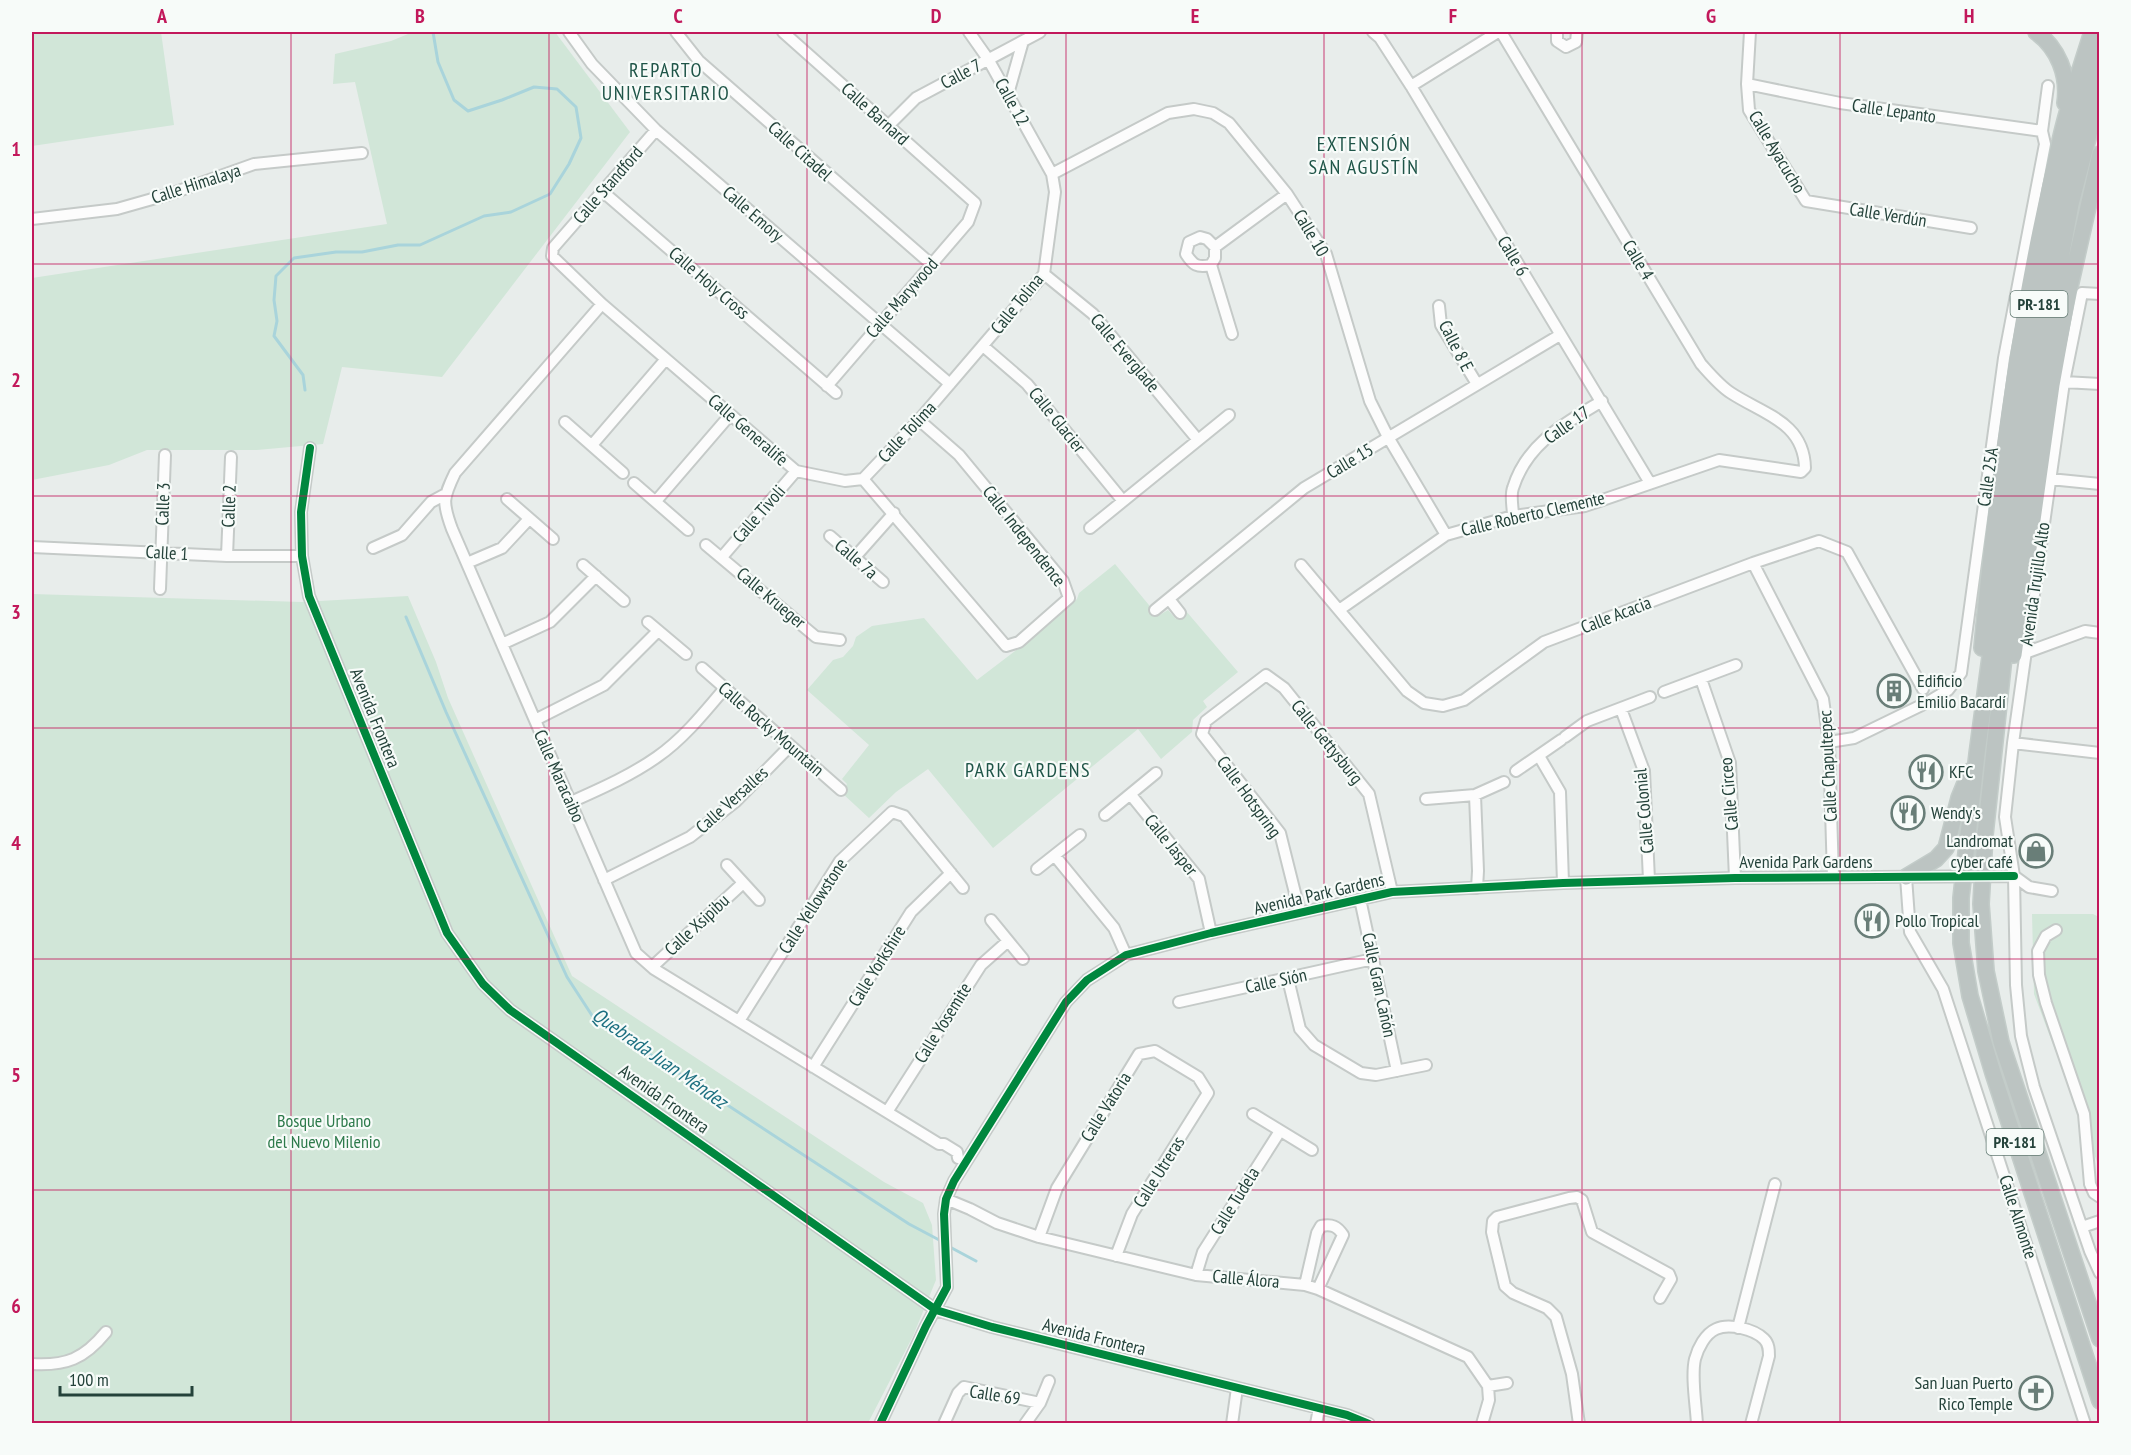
<svg xmlns="http://www.w3.org/2000/svg" width="2131" height="1455" viewBox="0 0 2131 1455" font-family="'PT Sans Narrow',sans-serif">
<rect width="100%" height="100%" fill="#e8edeb"/>
<path fill="#d1e6d8" d="M 32,32 L 161,32 L 174,125 L 32,146 Z
M 413,32 L 555,32 L 630,132 L 442,377 L 342,367 L 323,444 L 257,450 L 147,450 L 109,465 L 32,480 L 32,278 L 387,224 L 355,82 L 333,84 L 335,54 L 391,41 Z
M 1115,564 L 1158,616 L 1168,610 L 1176,619 L 1186,611 L 1238,672 L 1203,701 L 1207,707 L 1193,720 L 1192,732 L 1161,759 L 1138,729 L 993,848 L 928,769 L 896,792 L 869,818 L 842,793 L 847,784 L 842,779 L 869,745 L 807,690 L 833,660 L 843,657 L 853,646 L 856,637 L 872,626 L 924,618 L 977,680 L 1031,639 L 1077,599 L 1079,593 Z
M 32,594 L 302,602 L 408,596 L 436,662 L 448,698 L 572,976 L 884,1182 L 923,1203 L 932,1225 L 936,1280 L 913,1336 L 868,1423 L 32,1424 Z
M 2032,914 L 2093,914 L 2099,917 L 2099,1167 L 2034,994 Z"/>
<g fill="none" stroke-linecap="round" stroke-linejoin="round">
<path stroke="#a9d4db" stroke-width="3" d="M 305,390 L 303,375 L 274,336 L 277,321 L 274,300 L 276,276 L 294,258 L 336,252 L 362,252 L 398,245 L 420,245 L 484,216 L 511,212 L 550,194 L 569,164 L 581,138 L 576,107 L 557,89 L 534,87 L 502,100 L 468,111 L 454,100 L 438,62 L 433,32
M 406,617 L 446,712 L 567,977 L 593,1017 L 909,1224 L 943,1242
M 948,1246 L 976,1261"/>
<g stroke="#c5cac8" stroke-width="14">
<path id="minor" d="M 569,32 L 592,64 L 656,130 L 950,384
M 676,32 L 699,61 L 931,264
M 783,32 L 975,203 L 968,222 L 827,386
M 1373,32 L 1380,38 L 1411,86 L 1650,483
M 1557,32 L 1557,41 L 1566,47 L 1576,42 L 1577,32
M 1750,32 L 1747,84 L 1749,110 L 1806,201 L 1971,228
M 1747,84 L 1840,103 L 2042,131
M 1411,86 L 1498,32
M 1008,94 L 1023,41
M 889,125 L 916,98 L 1040,32
M 656,130 L 553,248 L 552,256 L 602,304 L 796,471 L 845,481 L 863,479 L 1006,646 L 1019,642 L 1069,598 L 1063,581 L 959,455 L 919,420
M 1052,174 L 1168,113 L 1194,109 L 1213,113 L 1229,123 L 1287,194 L 1326,254 L 1370,401 L 1388,437 L 1446,535
M 602,191 L 836,393
M 32,219 L 117,209 L 170,194 L 254,164 L 362,153
M 1215,247 L 1287,194
M 1211,265 C 1197,268 1193,265 1186,254 L 1189,242 L 1200,237 L 1207,239 L 1215,247 L 1215,258 L 1211,265 L 1232,334
M 1044,274 L 1093,314 L 1198,440
M 2100,294 L 2082,293 L 2064,382 L 2013,743 L 2005,817 L 2014,876 L 2016,985 L 2021,1036 L 2034,1087 L 2090,1251 L 2100,1273
M 602,304 L 455,473 C 443,498 442,502 452,529 L 636,953 L 654,969 L 939,1144 L 944,1144 L 957,1152 L 958,1158
M 1439,306 L 1441,325 L 1477,384
M 983,346 L 1027,384 L 1123,501
M 2064,382 L 2100,384
M 565,422 L 623,473
M 592,445 L 666,359
M 310,448 L 301,512 L 302,556 L 309,596 L 447,933 L 483,984 L 510,1010 L 936,1310 L 992,1327 L 1347,1415 L 1369,1424
M 863,479 L 919,420 L 1044,274 L 1055,192 L 1052,174 L 988,59 L 969,32
M 2050,479 L 2100,484
M 634,483 L 688,530
M 507,499 L 553,539
M 656,501 L 730,415
M 1513,516 C 1513,507 1510,496 1513,488 C 1527,443 1564,424 1602,401
M 1090,528 L 1229,415
M 830,536 L 883,582
M 706,545 L 816,637 L 840,640
M 32,547 L 227,556 L 302,556
M 373,548 L 402,535 L 431,502 L 444,495
M 227,556 L 231,457
M 722,557 L 796,471
M 855,557 L 894,513
M 467,563 L 502,548 L 529,519
M 1753,563 L 1823,699 L 1829,742 L 1833,877
M 583,565 L 624,601
M 1301,565 L 1407,691 L 1424,703 L 1443,706 L 1464,700 L 1544,642 L 1753,563 L 1819,541 L 1847,552 L 1923,689
M 160,589 L 165,455
M 1169,599 L 1180,613
M 1155,610 L 1304,488 L 1560,335
M 1339,610 L 1446,535 L 1513,516 L 1585,506 L 1719,460 L 1801,472 L 1805,468 C 1804,422 1763,414 1731,393 C 1720,386 1710,374 1701,364 L 1501,32
M 648,622 L 686,654
M 502,644 L 550,622 L 596,576
M 2025,653 L 2085,631 L 2100,633
M 702,668 L 841,790
M 1701,679 L 1730,763 L 1735,878
M 1664,692 L 1736,665
M 1621,709 L 1644,771 L 1649,880
M 535,720 L 604,685 L 658,631
M 1565,737 L 1587,721 L 1650,697
M 1829,742 L 1854,738 L 1928,702 L 1948,690 L 1961,673 L 2004,358 L 2045,144 L 2042,131 L 2048,86
M 2013,743 L 2100,753
M 1539,756 L 1560,792 L 1563,883
M 1516,771 L 1561,740
M 1131,795 L 1199,879 L 1211,933
M 1475,795 L 1478,871 L 1477,888
M 1426,799 L 1475,795 L 1504,782
M 571,802 C 600,789 630,776 657,757 C 683,739 704,713 725,688
M 1105,815 L 1156,773
M 1055,856 L 1114,928 L 1126,955
M 727,865 L 759,900
M 1037,869 L 1080,835
M 2014,876 L 2029,887 L 2052,891
M 1906,877 L 1910,932 L 1943,989 L 2085,1424
M 604,880 L 690,837 L 735,802 L 790,746
M 1360,899 L 1397,1071
M 1300,913 L 1280,833 L 1202,734 L 1206,721 L 1266,675 L 1284,688 L 1369,794 L 1392,892
M 991,920 L 1023,959
M 2056,930 L 2046,936 L 2038,951 L 2039,975 L 2046,1003 L 2084,1114 L 2090,1184 L 2094,1193 L 2100,1197
M 652,967 L 742,884
M 1288,979 L 1300,1029 L 1314,1045 L 1361,1073 L 1376,1075 L 1426,1065
M 1179,1002 L 1373,959
M 739,1021 L 840,861 L 892,812 L 904,816 L 963,888
M 813,1067 L 911,912 L 951,873
M 887,1112 L 981,965 L 1008,941
M 1253,1114 L 1312,1150
M 946,1199 L 970,1209 L 997,1223 L 1039,1237 L 1196,1275 L 1305,1285 L 1318,1289 L 1468,1357 L 1488,1386 L 1489,1400 L 1482,1424
M 2082,1227 L 2100,1221
M 1039,1237 L 1057,1188 L 1139,1054 L 1155,1051 L 1198,1077 L 1208,1093 L 1132,1214 L 1116,1256
M 1196,1275 L 1203,1252 L 1280,1131
M 1305,1285 L 1317,1233 L 1321,1226 C 1332,1224 1337,1226 1343,1235 L 1318,1289
M 1738,1328 L 1775,1184
M 32,1364 C 66,1366 84,1359 106,1332
M 1488,1386 L 1507,1383
M 880,1424 L 926,1326 L 947,1287 L 944,1214 L 946,1199 L 954,1181 L 1066,1002 L 1087,980 L 1126,955 L 1211,933 L 1392,892 L 1563,883 L 1735,878 L 2014,876
M 944,1424 L 958,1393 L 964,1387 L 1040,1403
M 1025,1424 L 1040,1403 L 1049,1381
M 1232,1424 L 1237,1388
M 1316,1424 L 1319,1408
M 1579,1424 L 1572,1374 L 1556,1317 L 1547,1308 L 1513,1293 L 1505,1286 L 1492,1232 L 1493,1221 L 1497,1217 L 1569,1198 L 1577,1197 L 1582,1200 L 1592,1232 L 1669,1274 L 1671,1279 L 1660,1298
M 1697,1424 C 1696,1405 1691,1376 1695,1359 C 1698,1348 1705,1334 1716,1329 C 1729,1323 1754,1329 1764,1339 C 1769,1344 1769,1350 1769,1356 L 1751,1424"/>
</g>
<g stroke="#c3ccc9" stroke-width="18">
<path id="highway" d="M 2036,32 C 2058,48 2069,75 2065,103
M 2100,49 L 2066,172 L 2041,295 L 2013,485 L 1977,754 L 1961,898 L 1961,943 L 1970,996 L 1993,1073 L 2100,1401
M 2100,92 L 2071,204 L 2041,368 L 2007,629 L 1985,835 L 1981,904 L 1986,971 L 2001,1042 L 2100,1339
M 1982,648 C 1997,477 2020,307 2060,141 C 2068,104 2081,68 2092,32
M 2014,655 L 2052,385 L 2069,291 L 2100,154
M 1906,877 L 1936,859 L 1946,848 L 1959,798 L 1970,771"/>
</g>
<use href="#minor" stroke="#fcfcfc" stroke-width="10"/>
<use href="#highway" stroke="#bcc4c2" stroke-width="15"/>
<g stroke="#f7fbf9" stroke-width="11">
<path id="cycleway" d="M 310,448 L 301,512 L 302,556 L 309,596 L 447,933 L 483,984 L 510,1010 L 936,1310 L 992,1327 L 1347,1415 L 1369,1424
M 880,1424 L 926,1326 L 947,1287 L 944,1214 L 946,1199 L 954,1181 L 1066,1002 L 1087,980 L 1126,955 L 1211,933 L 1392,892 L 1563,883 L 1735,878 L 2014,876"/>
</g>
<use href="#cycleway" stroke="#00873e" stroke-width="8"/>
</g>
<path fill="none" stroke="#c2185b" stroke-width="1.5" stroke-opacity="0.55" d="M 291,32 L 291,1424M 549,32 L 549,1424M 807,32 L 807,1424M 1066,32 L 1066,1424M 1324,32 L 1324,1424M 1582,32 L 1582,1424M 1840,32 L 1840,1424M 32,264 L 2100,264M 32,496 L 2100,496M 32,728 L 2100,728M 32,959 L 2100,959M 32,1190 L 2100,1190"/>
<defs>
<g id="building-ring" transform="scale(1.725)"><circle r="9.5" fill="#f7fbf9" stroke="#697e78" stroke-width="1.5"/><path d="M-4-6H4V6H1V3H-1V6H-4ZM-2.5-4.3h1.7v1.8h-1.7ZM.8-4.3h1.7v1.8H.8ZM-2.5-1h1.7V.8h-1.7ZM.8-1h1.7V.8H.8Z" fill="#697e78"/></g>
<g id="restaurant-ring" transform="scale(1.725)"><circle r="9.5" fill="#f7fbf9" stroke="#697e78" stroke-width="1.5"/><path d="M-5-6h1v4h1v-4h1v4h1v-4h1v5L-1.5 .5V6h-2V.5L-5-1ZM5-6V6H3V1.5H1.5Q1.5-4 5-6Z" fill="#697e78"/></g>
<g id="shop-ring" transform="scale(1.725)"><circle r="9.5" fill="#f7fbf9" stroke="#697e78" stroke-width="1.5"/><path d="M-5-2.5h2.3a2.7 3.5 0 0 1 5.4 0H5L5.5 6h-11ZM-1.5-2.5h3a1.5 2.3 0 0 0-3 0Z" fill="#697e78"/></g>
<g id="church-ring" transform="scale(1.725)"><circle r="9.5" fill="#f7fbf9" stroke="#697e78" stroke-width="1.5"/><path d="M-1.2-6h2.4v3.5h3.3v2.4h-3.3V6h-2.4V-.1h-3.3v-2.4h3.3Z" fill="#697e78"/></g>
</defs>
<g fill-rule="evenodd">
<use href="#building-ring" x="1894" y="691"/>
<use href="#restaurant-ring" x="1926" y="772"/>
<use href="#restaurant-ring" x="1908" y="813"/>
<use href="#shop-ring" x="2036" y="851"/>
<use href="#restaurant-ring" x="1872" y="921"/>
<use href="#church-ring" x="2036" y="1393"/>
</g>
<g text-anchor="middle" stroke-width="4.5" stroke-linejoin="round" paint-order="stroke">
<g fill="#f7fbf9" stroke="#637a73" stroke-width="1.5">
<rect x="2010.5" y="291" width="57" height="26" rx="4.5"/>
<rect x="1986.5" y="1129" width="57" height="26" rx="4.5"/>
</g>
<g font-size="16" font-weight="bold" fill="#24423a">
<text x="2039" y="310">PR-181</text>
<text x="2015" y="1148">PR-181</text>
</g>
<g font-size="18" fill="#24423a" stroke="#f7fbf9">
<text transform="translate(961 74) rotate(-28)" y="6">Calle 7</text>
<text transform="translate(1012 102) rotate(61)" y="6">Calle 12</text>
<text transform="translate(1894 111) rotate(8)" y="6">Calle Lepanto</text>
<text transform="translate(875 114) rotate(42)" y="6">Calle Barnard</text>
<text transform="translate(800 151) rotate(42)" y="6">Calle Citadel</text>
<text transform="translate(1777 152) rotate(59)" y="6">Calle Ayacucho</text>
<text transform="translate(196 184) rotate(-18)" y="6">Calle Himalaya</text>
<text transform="translate(608 185) rotate(-49)" y="6">Calle Standford</text>
<text transform="translate(753 214) rotate(41)" y="6">Calle Emory</text>
<text transform="translate(1888 215) rotate(9)" y="6">Calle Verdún</text>
<text transform="translate(1311 233) rotate(59)" y="6">Calle 10</text>
<text transform="translate(1513 256) rotate(59)" y="6">Calle 6</text>
<text transform="translate(1638 260) rotate(59)" y="6">Calle 4</text>
<text transform="translate(709 283) rotate(41)" y="6">Calle Holy Cross</text>
<text transform="translate(902 298) rotate(-49)" y="6">Calle Marywood</text>
<text transform="translate(1017 304) rotate(-51)" y="6">Calle Tolina</text>
<text transform="translate(1456 346) rotate(63)" y="6">Calle 8 E</text>
<text transform="translate(1125 353) rotate(50)" y="6">Calle Everglade</text>
<text transform="translate(1057 420) rotate(51)" y="6">Calle Glacier</text>
<text transform="translate(1567 425) rotate(-35)" y="6">Calle 17</text>
<text transform="translate(748 430) rotate(41)" y="6">Calle Generalife</text>
<text transform="translate(907 432) rotate(-47)" y="6">Calle Tolima</text>
<text transform="translate(1350 461) rotate(-31)" y="6">Calle 15</text>
<text transform="translate(1988 477) rotate(-82)" y="6">Calle 25A</text>
<text transform="translate(163 504) rotate(-88)" y="6">Calle 3</text>
<text transform="translate(229 506) rotate(-88)" y="6">Calle 2</text>
<text transform="translate(759 514) rotate(-49)" y="6">Calle Tivoli</text>
<text transform="translate(1533 514) rotate(-13)" y="6">Calle Roberto Clemente</text>
<text transform="translate(1024 536) rotate(52)" y="6">Calle Independence</text>
<text transform="translate(167 553) rotate(3)" y="6">Calle 1</text>
<text transform="translate(856 559) rotate(41)" y="6">Calle 7a</text>
<text transform="translate(2035 584) rotate(-82)" y="6">Avenida Trujillo Alto</text>
<text transform="translate(771 598) rotate(40)" y="6">Calle Krueger</text>
<text transform="translate(1616 615) rotate(-21)" y="6">Calle Acacia</text>
<text transform="translate(375 718) rotate(68)" y="6">Avenida Frontera</text>
<text transform="translate(771 729) rotate(41)" y="6">Calle Rocky Mountain</text>
<text transform="translate(1327 742) rotate(51)" y="6">Calle Gettysburg</text>
<text transform="translate(1828 766) rotate(-93)" y="6">Calle Chapultepec</text>
<text transform="translate(559 776) rotate(66)" y="6">Calle Maracaibo</text>
<text transform="translate(1729 794) rotate(-95)" y="6">Calle Circeo</text>
<text transform="translate(1249 797) rotate(54)" y="6">Calle Hotspring</text>
<text transform="translate(732 800) rotate(-42)" y="6">Calle Versalles</text>
<text transform="translate(1644 811) rotate(-95)" y="6">Calle Colonial</text>
<text transform="translate(1171 845) rotate(51)" y="6">Calle Jasper</text>
<text x="1806" y="868">Avenida Park Gardens</text>
<text transform="translate(1319 894) rotate(-13)" y="6">Avenida Park Gardens</text>
<text transform="translate(813 906) rotate(-57)" y="6">Calle Yellowstone</text>
<text transform="translate(697 925) rotate(-43)" y="6">Calle Xsipibu</text>
<text transform="translate(877 966) rotate(-58)" y="6">Calle Yorkshire</text>
<text transform="translate(1276 981) rotate(-12)" y="6">Calle Sión</text>
<text transform="translate(1379 985) rotate(78)" y="6">Calle Gran Cañón</text>
<text transform="translate(943 1023) rotate(-58)" y="6">Calle Yosemite</text>
<text transform="translate(664 1099) rotate(35)" y="6">Avenida Frontera</text>
<text transform="translate(1106 1107) rotate(-58)" y="6">Calle Vatoria</text>
<text transform="translate(1159 1172) rotate(-58)" y="6">Calle Utreras</text>
<text transform="translate(1235 1201) rotate(-58)" y="6">Calle Tudela</text>
<text transform="translate(2018 1217) rotate(72)" y="6">Calle Almonte</text>
<text transform="translate(1246 1279) rotate(5)" y="6">Calle Álora</text>
<text transform="translate(1094 1337) rotate(14)" y="6">Avenida Frontera</text>
<text transform="translate(995 1395) rotate(9)" y="6">Calle 69</text>
</g>
<g font-size="18" fill="#24423a" stroke="#f7fbf9" text-anchor="start">
<text x="1917" y="687">Edificio<tspan x="1917" dy="21">Emilio Bacardí</tspan></text>
<text x="1949" y="778">KFC</text>
<text x="1931" y="819">Wendy's</text>
<text x="2013" y="847" text-anchor="end">Landromat<tspan x="2013" dy="21">cyber café</tspan></text>
<text x="1895" y="927">Pollo Tropical</text>
<text x="2013" y="1389" text-anchor="end">San Juan Puerto<tspan x="2013" dy="21">Rico Temple</tspan></text>
</g>
<g font-size="18" fill="#2d7a4b" stroke="#f7fbf9">
<text x="324" y="1127">Bosque Urbano<tspan x="324" dy="21">del Nuevo Milenio</tspan></text>
</g>
<g font-size="20" letter-spacing="1.5" fill="#1f5548" stroke="#f7fbf9">
<text x="666" y="77">REPARTO<tspan x="666" dy="23">UNIVERSITARIO</tspan></text>
<text x="1364" y="151">EXTENSIÓN<tspan x="1364" dy="23">SAN AGUSTÍN</tspan></text>
<text x="1028" y="777">PARK GARDENS</text>
</g>
<g font-size="20" font-style="italic" fill="#1c6f80" stroke="#f7fbf9">
<text transform="translate(660 1058) rotate(35)" y="7">Quebrada Juan Méndez</text>
</g>
</g>
<rect width="2131" height="1455" fill="none" stroke="#f7fbf9" stroke-width="66"/>
<path d="M60 1386v9h132v-9" fill="none" stroke="#24423a" stroke-width="3"/>
<text x="69" y="1386" font-size="18" fill="#24423a" stroke="#f7fbf9" stroke-width="4.5" paint-order="stroke">100 m</text>
<rect x="33" y="33" width="2065" height="1389" fill="none" stroke="#c2185b" stroke-width="2"/>
<g font-size="20" text-anchor="middle" font-weight="bold" fill="#c2185b">
<text x="162" y="23">A</text>
<text x="420" y="23">B</text>
<text x="678" y="23">C</text>
<text x="936" y="23">D</text>
<text x="1195" y="23">E</text>
<text x="1453" y="23">F</text>
<text x="1711" y="23">G</text>
<text x="1969" y="23">H</text>
<text x="16" y="156">1</text>
<text x="16" y="387">2</text>
<text x="16" y="619">3</text>
<text x="16" y="850">4</text>
<text x="16" y="1082">5</text>
<text x="16" y="1313">6</text>
</g>
</svg>
